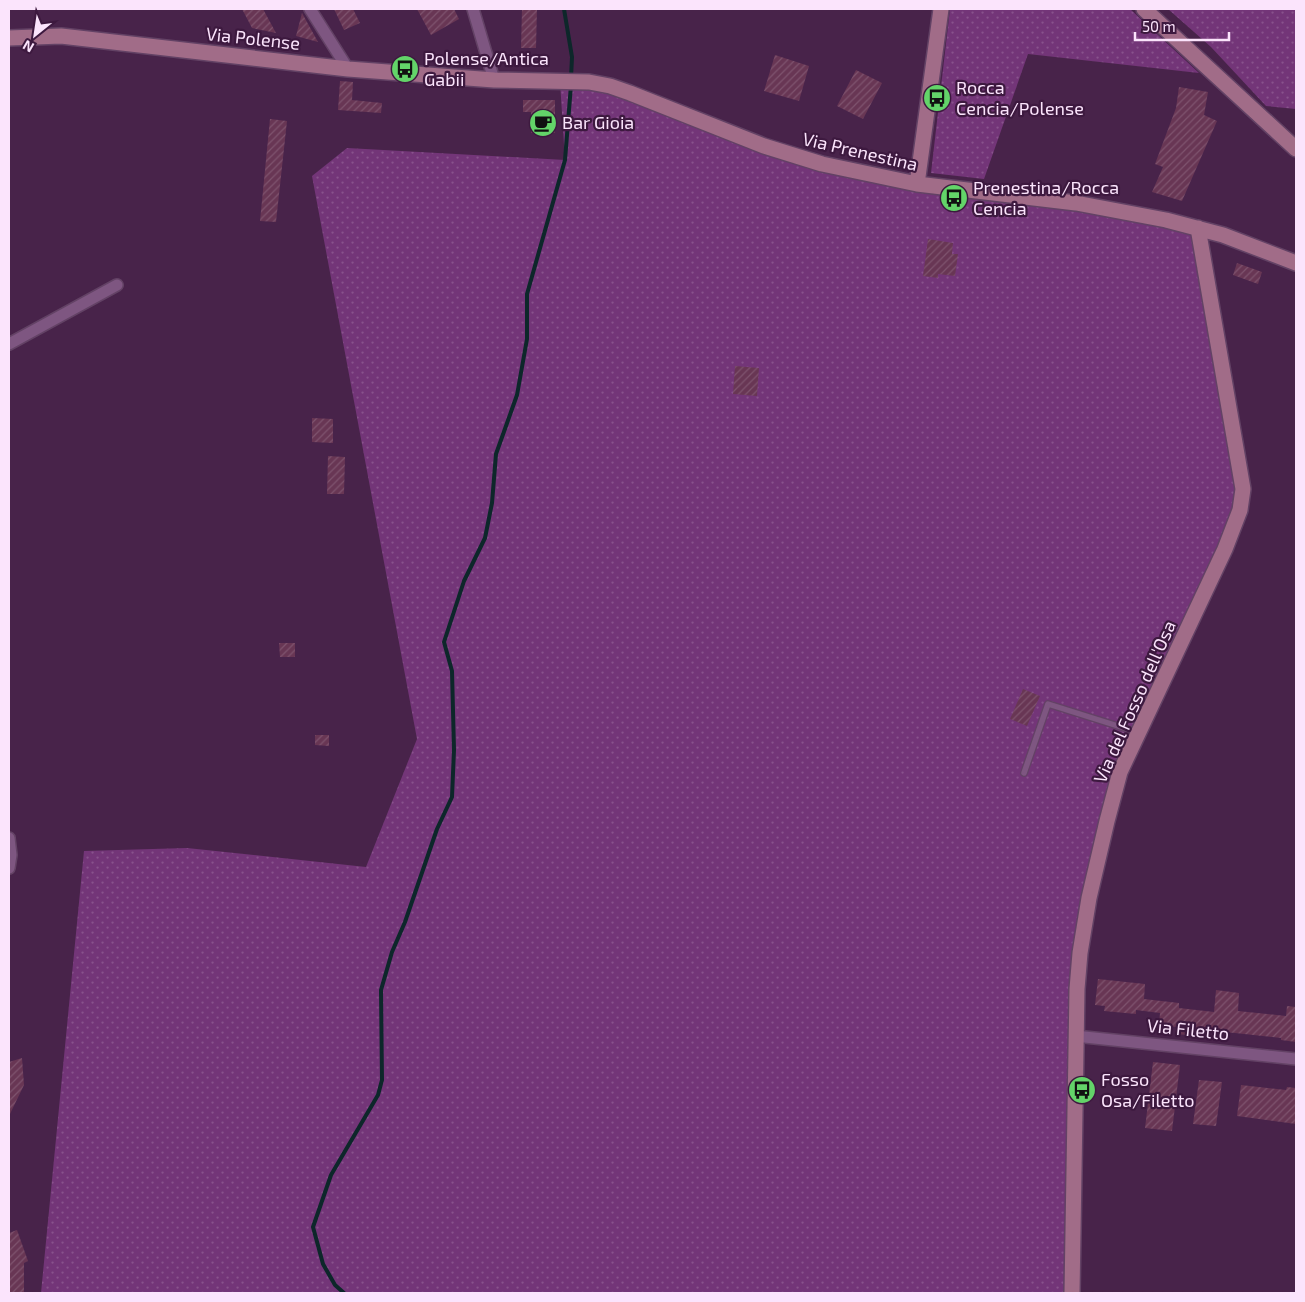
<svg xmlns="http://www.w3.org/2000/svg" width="1305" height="1302" viewBox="0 0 1305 1302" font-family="'Exo 2',sans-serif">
<defs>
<pattern id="grass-dots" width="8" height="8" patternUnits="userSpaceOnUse" patternTransform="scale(1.25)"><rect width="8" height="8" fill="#733578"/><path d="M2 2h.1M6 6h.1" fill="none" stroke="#88528c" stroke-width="1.8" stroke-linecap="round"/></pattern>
<pattern id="building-hatch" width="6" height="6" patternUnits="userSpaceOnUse" patternTransform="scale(1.25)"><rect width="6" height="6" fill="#683654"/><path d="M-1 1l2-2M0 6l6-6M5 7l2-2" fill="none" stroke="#7e536e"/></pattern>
</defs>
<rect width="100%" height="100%" fill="#48234a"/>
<path fill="url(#grass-dots)" d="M 950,9 L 1130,9 L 1199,73 L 1028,54 L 984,179 L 931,173 Z
M 1168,9 L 1296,9 L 1296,109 L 1266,106 L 1211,47 Z
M 560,82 L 589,82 L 822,164 L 1198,228 L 1243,489 L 1120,772 L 1080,953 L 1072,1293 L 41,1293 L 84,851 L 187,848 L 366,867 L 417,739 L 312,176 L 347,148 L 565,160 Z"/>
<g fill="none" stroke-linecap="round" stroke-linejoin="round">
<path stroke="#0d272a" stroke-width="4" d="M 564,9 L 572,57 L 571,78
M 344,1293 L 335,1285 L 323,1264 L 313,1227 L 331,1175 L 378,1095 L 382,1080 L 381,990 L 392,952 L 405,922 L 437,829 L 452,797 L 454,750 L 452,671 L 444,642 L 464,581 L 485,538 L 492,503 L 496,454 L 517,395 L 527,339 L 527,294 L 565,160 L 571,85"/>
</g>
<path fill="url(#building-hatch)" d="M 242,9 L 263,9 L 276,33 L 252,28 Z
M 334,9 L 353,9 L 360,23 L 344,30 Z
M 417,9 L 454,9 L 459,19 L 431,35 Z
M 522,9 L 537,9 L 536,48 L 521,48 Z
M 302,13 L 318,42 L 296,36 Z
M 775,55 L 809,66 L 799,101 L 764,91 Z
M 856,70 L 882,83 L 863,119 L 837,106 Z
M 340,81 L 353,82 L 352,100 L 382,103 L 381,113 L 338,110 Z
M 1179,87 L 1208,92 L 1204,115 L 1217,121 L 1182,201 L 1152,192 L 1163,167 L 1155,164 L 1176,108 Z
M 523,100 L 555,100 L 555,133 L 531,133 L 531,112 L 523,112 Z
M 270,119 L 287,121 L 276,222 L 260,221 Z
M 928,239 L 953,243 L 952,254 L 958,254 L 955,276 L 938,274 L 938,278 L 923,276 Z
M 1237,263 L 1262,272 L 1258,284 L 1233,275 Z
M 735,366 L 759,368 L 757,396 L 733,394 Z
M 312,418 L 333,419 L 333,443 L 312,442 Z
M 328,456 L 345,457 L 344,494 L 327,494 Z
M 279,643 L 295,643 L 295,657 L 280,657 Z
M 1023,689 L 1040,696 L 1027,726 L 1010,719 Z
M 315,735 L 329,735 L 329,746 L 315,745 Z
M 1098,979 L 1145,984 L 1144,999 L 1179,1003 L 1179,1008 L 1214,1012 L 1216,990 L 1239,993 L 1238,1011 L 1286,1016 L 1287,1006 L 1296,1007 L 1296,1042 L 1281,1040 L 1281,1038 L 1235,1033 L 1199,1030 L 1199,1036 L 1175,1034 L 1176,1027 L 1159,1025 L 1160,1013 L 1136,1010 L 1136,1014 L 1104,1011 L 1105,1006 L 1095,1005 Z
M 22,1058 L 24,1085 L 9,1116 L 9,1062 Z
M 1153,1062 L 1180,1065 L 1172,1131 L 1145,1128 Z
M 1199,1080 L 1222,1082 L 1216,1126 L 1193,1124 Z
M 1241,1085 L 1286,1090 L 1287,1087 L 1296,1088 L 1296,1124 L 1237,1116 Z
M 17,1230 L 28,1261 L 24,1263 L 24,1293 L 9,1293 L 9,1233 Z"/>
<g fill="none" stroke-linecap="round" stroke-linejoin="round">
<g stroke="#634265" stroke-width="8">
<path id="lane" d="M 1024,773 L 1048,704 L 1137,732"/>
</g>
<g stroke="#634265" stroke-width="14">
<path id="street" d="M 310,9 L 348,69
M 473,9 L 494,80
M 9,344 L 117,285
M 9,838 L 11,855 L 9,868
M 1075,1036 L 1296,1059"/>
</g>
<g stroke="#634265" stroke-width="18">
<path id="secondary" d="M 1144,9 L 1296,149
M 9,38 L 61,36 L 348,69 L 494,80 L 589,82 L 610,86 L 630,93 L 764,146 L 822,164 L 917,184 L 1076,203 L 1166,220 L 1223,235 L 1296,263
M 917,184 L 941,9
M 1072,1293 L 1077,989 L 1080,953 L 1089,898 L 1107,821 L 1120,772 L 1225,549 L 1240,510 L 1243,489 L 1198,228"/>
</g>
<use href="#lane" stroke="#7e5681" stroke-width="5.5"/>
<use href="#street" stroke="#7e5681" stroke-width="11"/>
<use href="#secondary" stroke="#a16c88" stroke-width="15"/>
</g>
<defs>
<g id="bus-disc" transform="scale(1.4375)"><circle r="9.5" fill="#63d469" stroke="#3d193f"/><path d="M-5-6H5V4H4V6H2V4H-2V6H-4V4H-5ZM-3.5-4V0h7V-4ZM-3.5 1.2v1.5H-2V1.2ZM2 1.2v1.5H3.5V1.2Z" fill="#111"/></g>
<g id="cafe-disc" transform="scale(1.4375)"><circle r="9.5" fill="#63d469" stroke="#3d193f"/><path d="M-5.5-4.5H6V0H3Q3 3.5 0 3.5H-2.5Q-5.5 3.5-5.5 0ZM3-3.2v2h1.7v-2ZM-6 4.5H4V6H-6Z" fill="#111"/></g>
</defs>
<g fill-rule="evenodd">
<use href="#bus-disc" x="405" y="69"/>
<use href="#bus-disc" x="937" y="98"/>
<use href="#cafe-disc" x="543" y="123"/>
<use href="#bus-disc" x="954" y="198"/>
<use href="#bus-disc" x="1082" y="1090"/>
</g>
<g text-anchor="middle" stroke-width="4.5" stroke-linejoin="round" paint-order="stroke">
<g font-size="18" fill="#fbe4fc" stroke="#3d193f">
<text transform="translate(253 39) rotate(6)" y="6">Via Polense</text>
<text transform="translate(860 152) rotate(13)" y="6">Via Prenestina</text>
<text transform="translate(1135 702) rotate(-66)" y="6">Via del Fosso dell'Osa</text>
<text transform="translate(1188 1030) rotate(6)" y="6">Via Filetto</text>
</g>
<g font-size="18" fill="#fbe4fc" stroke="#3d193f" text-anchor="start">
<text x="424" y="65">Polense/Antica<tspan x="424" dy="21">Gabii</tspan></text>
<text x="956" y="94">Rocca<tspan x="956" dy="21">Cencia/Polense</tspan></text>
<text x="562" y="129">Bar Gioia</text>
<text x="973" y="194">Prenestina/Rocca<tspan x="973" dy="21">Cencia</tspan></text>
<text x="1101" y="1086">Fosso<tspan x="1101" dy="21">Osa/Filetto</tspan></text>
</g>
</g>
<rect width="1305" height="1302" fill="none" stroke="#fbe4fc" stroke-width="20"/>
<g transform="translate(35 35) rotate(210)" stroke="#3d193f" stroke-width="4" paint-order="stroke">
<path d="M0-4L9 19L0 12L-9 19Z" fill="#fbe4fc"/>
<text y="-8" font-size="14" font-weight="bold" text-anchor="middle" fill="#fbe4fc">N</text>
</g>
<path d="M1135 32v8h94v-8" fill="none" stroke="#fbe4fc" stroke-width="2.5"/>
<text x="1142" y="32" font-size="15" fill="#fbe4fc" stroke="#3d193f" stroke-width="4" paint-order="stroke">50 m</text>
</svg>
